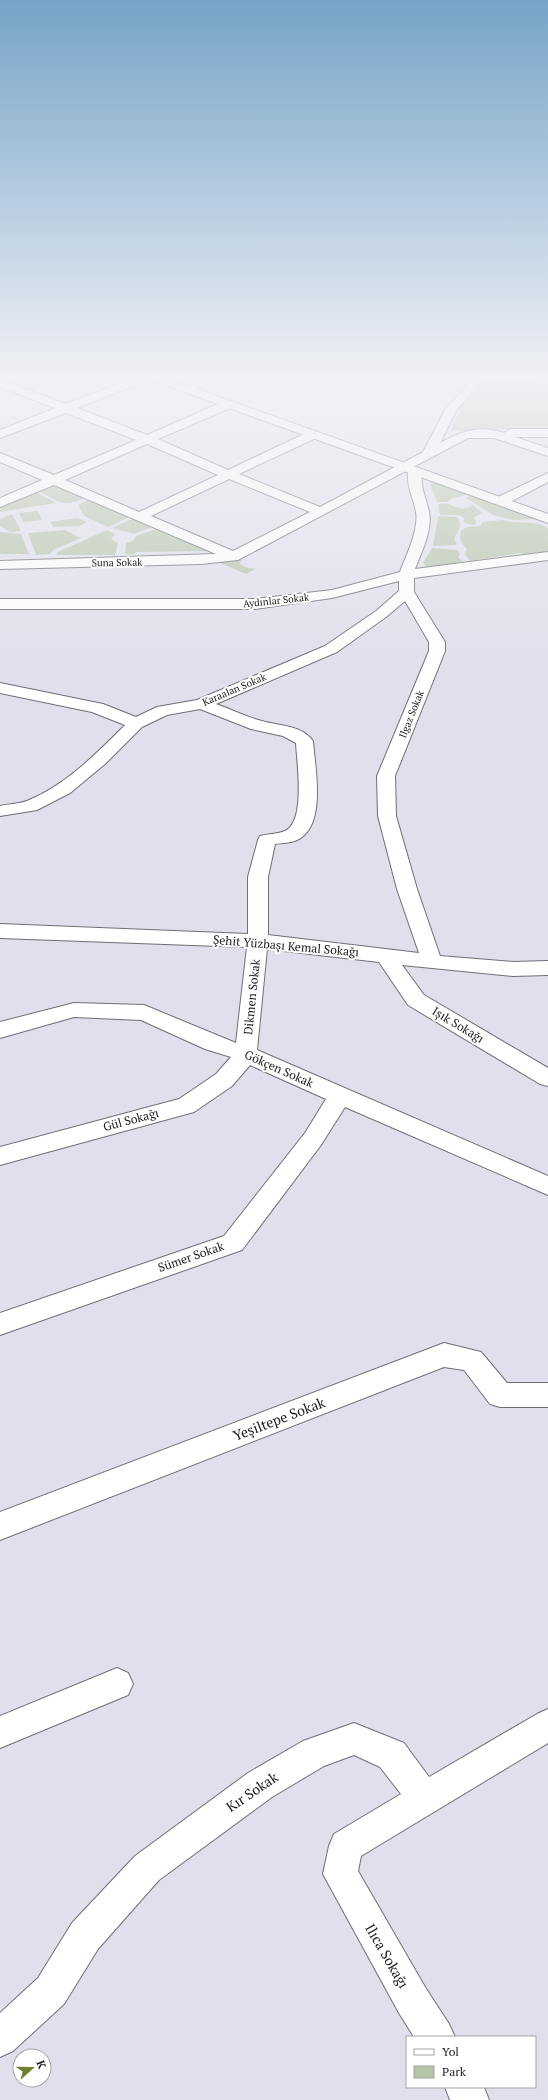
<svg xmlns="http://www.w3.org/2000/svg" width="548" height="2100" viewBox="0 0 548 2100" font-family="'PT Serif',serif">
<rect width="100%" height="100%" fill="#e0e0ec"/>
<path fill="#b7c5ab" d="M 490,378 L 548,385 L 548,428 L 451,431 L 461,406 Z
M 434,482 L 468,494 C 461,498 453,496 448,502 L 437,502 L 430,484 Z
M 58,483 L 87,497 C 63,508 61,503 39,491 Z
M 36,492 L 56,503 L 0,512 L 0,508 Z
M 471,495 L 537,519 L 513,520 L 493,515 L 466,498 Z
M 92,498 L 131,516 L 108,527 L 84,516 L 78,505 Z
M 438,504 C 441,504 446,503 448,504 C 457,507 463,512 473,505 L 482,513 L 473,518 L 477,522 L 474,525 L 464,523 L 464,518 L 458,515 L 440,515 Z
M 38,511 L 42,520 L 23,522 L 19,513 Z
M 12,514 L 21,531 L 11,532 L 0,526 L 0,519 Z
M 438,516 L 457,517 C 463,526 459,530 454,538 L 457,545 L 433,546 Z
M 78,518 L 87,522 L 79,526 L 53,527 L 50,522 Z
M 134,518 L 154,526 L 134,534 L 112,528 Z
M 503,520 C 520,525 533,519 548,528 L 548,551 L 533,556 L 520,553 L 470,561 L 465,554 L 467,549 C 461,543 458,538 462,530 L 467,527 L 480,526 L 483,522 Z
M 159,528 L 212,551 L 136,552 L 135,554 L 125,554 L 126,543 L 133,541 L 136,536 Z
M 65,530 L 81,538 L 53,550 L 50,554 L 36,555 L 28,533 Z
M 107,530 L 115,534 L 111,539 L 118,543 L 115,555 L 56,555 L 58,552 Z
M 0,532 L 21,534 L 29,554 L 0,554 Z
M 432,548 L 457,550 L 460,554 L 458,557 L 463,562 L 427,567 L 423,563 Z
M 239,559 L 242,560 L 239,563 L 245,567 L 255,569 L 246,574 L 218,562 Z"/>
<g fill="none" stroke-linecap="round" stroke-linejoin="round">
<g stroke="#6e6e78" stroke-width="2">
<path id="minor" d="M 133,378 L 150,378 L 148,380 L 77,408 L 147,435 L 225,401 L 233,401 L 235,404 L 233,407 L 158,439 L 228,470 L 308,432 L 316,432 L 318,435 L 316,438 L 239,474 L 320,507 L 423,452 L 446,408 L 474,378 L 486,378 L 457,409 L 440,443 C 462,431 479,425 504,433 L 510,429 L 548,429 L 548,437 L 515,437 L 548,448 L 548,456 L 494,438 L 468,438 L 238,560 L 201,564 L 0,569 L 0,561 L 216,554 L 54,485 L 0,507 L 0,498 L 42,480 L 0,462 L 0,453 L 54,475 L 136,440 L 66,413 L 0,438 L 0,430 L 55,408 L 0,387 L 0,379 L 66,404 ZM 147,444 L 218,475 L 139,512 L 65,480 ZM 229,479 L 310,512 L 233,551 L 151,516 Z
M 415,468 L 422,472 C 420,489 426,496 429,512 C 433,530 421,553 415,569 L 548,552 L 548,560 L 414,578 L 414,592 L 445,642 L 445,651 L 395,776 L 396,816 L 417,889 L 440,956 L 513,962 L 548,961 L 548,975 L 513,976 L 402,965 L 424,995 L 548,1068 L 548,1086 L 540,1084 L 408,1005 L 379,962 L 267,949 L 257,1050 L 548,1176 L 548,1195 L 345,1107 L 321,1145 L 242,1250 L 0,1335 L 0,1313 L 224,1236 L 305,1133 L 326,1099 L 250,1065 L 232,1086 L 194,1112 L 0,1165 L 0,1147 L 179,1099 L 216,1074 L 231,1057 L 205,1049 L 141,1020 L 74,1017 L 0,1038 L 0,1022 L 74,1003 L 144,1005 L 236,1043 L 247,947 L 0,938 L 0,924 L 248,934 L 248,877 L 258,840 L 260,836 C 268,834 278,834 285,831 C 306,821 297,763 296,743 L 283,736 L 251,729 L 200,709 L 167,715 L 142,727 L 105,764 L 70,793 L 37,810 L 0,816 L 0,806 C 9,804 19,804 27,801 C 66,785 96,754 125,725 L 92,712 L 0,693 L 0,683 L 103,704 L 136,717 L 157,707 L 197,700 L 325,646 L 376,611 L 399,591 L 399,581 L 332,598 L 255,609 L 0,609 L 0,599 L 255,599 L 332,590 L 400,572 C 406,555 419,531 416,512 C 413,496 407,489 408,472 ZM 405,601 L 429,642 L 429,651 L 377,776 L 378,816 L 397,889 L 419,953 L 268,935 L 268,877 L 275,844 C 282,843 291,843 297,840 C 327,826 315,768 313,741 C 302,725 279,726 262,721 C 246,717 231,709 216,704 L 337,652 L 386,617 Z
M 548,473 L 548,482 L 506,504 L 496,504 L 494,501 L 496,498 Z
M 444,1343 L 481,1352 L 507,1383 L 548,1383 L 548,1407 L 500,1407 L 490,1404 L 464,1370 L 444,1367 L 0,1540 L 0,1512 Z
M 117,1668 L 128,1673 L 133,1684 L 128,1695 L 0,1748 L 0,1716 Z
M 548,1709 L 548,1743 L 361,1856 L 358,1871 L 425,1987 L 449,2024 L 455,2037 L 414,2037 L 399,2013 L 323,1874 L 329,1846 L 334,1834 L 401,1794 L 380,1767 L 354,1755 L 324,1766 L 272,1797 L 159,1880 L 98,1949 L 64,2004 L 13,2051 L 0,2057 L 0,2013 L 38,1978 L 72,1923 L 135,1856 L 248,1773 L 303,1741 L 354,1723 L 404,1743 L 429,1777 L 537,1714 Z
M 445,2087 L 484,2087 L 489,2100 L 450,2100 Z"/>
</g>
<g stroke="#6e6e78" stroke-width="2">
<path id="tertiary" d="M 191,378 L 203,378 L 207,383 L 191,392 L 183,392 L 181,389 L 194,382 Z"/>
</g>
<g stroke="#6e6e78" stroke-width="2">
<path id="secondary" d="M 149,378 L 166,378 L 548,514 L 548,523 L 151,380 Z"/>
</g>
<use href="#minor" fill="#fff" fill-rule="evenodd"/>
<use href="#tertiary" fill="#fff" fill-rule="evenodd"/>
<use href="#secondary" fill="#fff" fill-rule="evenodd"/>
</g>
<linearGradient id="sky" x2="0" y2="1"><stop stop-color="#75a4c7"/><stop offset="0.56" stop-color="#f1f1f6"/><stop offset="1" stop-color="#f1f1f6" stop-opacity="0"/></linearGradient>
<rect width="548" height="672" fill="url(#sky)"/>
<g text-anchor="middle" stroke-width="4" stroke-linejoin="round" paint-order="stroke">
<g font-size="10" fill="#1b1b1f" stroke="#fff">
<text transform="translate(117 562) rotate(-1)" y="4">Suna Sokak</text>
<text transform="translate(276 600) rotate(-6)" y="4">Aydınlar Sokak</text>
<text transform="translate(234 689) rotate(-23)" y="4">Karaalan Sokak</text>
<text transform="translate(411 714) rotate(-68)" y="4">Ilgaz Sokak</text>
</g>
<g font-size="12" fill="#1b1b1f" stroke="#fff">
<text transform="translate(286 946) rotate(5)" y="4">Şehit Yüzbaşı Kemal Sokağı</text>
<text transform="translate(252 997) rotate(-84)" y="4">Dikmen Sokak</text>
<text transform="translate(458 1025) rotate(31)" y="4">Işık Sokağı</text>
<text transform="translate(279 1069) rotate(24)" y="4">Gökçen Sokak</text>
<text transform="translate(131 1120) rotate(-15)" y="4">Gül Sokağı</text>
<text transform="translate(191 1257) rotate(-19)" y="4">Sümer Sokak</text>
</g>
<g font-size="14" fill="#1b1b1f" stroke="#fff">
<text transform="translate(279 1419) rotate(-21)" y="5">Yeşiltepe Sokak</text>
<text transform="translate(252 1792) rotate(-34)" y="5">Kır Sokak</text>
<text transform="translate(387 1956) rotate(60)" y="5">Ilıca Sokağı</text>
</g>
</g>
<rect x="406" y="2036" width="130" height="52" fill="#ffffff" stroke="#a4a4a5"/>
<rect x="414" y="2049" width="20" height="6" fill="#ffffff" stroke="#a4a4a5"/>
<text x="442" y="2056" font-size="12" fill="#1b1b1f">Yol</text>
<rect x="414" y="2066" width="20" height="12" fill="#b7c5ab" stroke="#a4a4a5"/>
<text x="442" y="2076" font-size="12" fill="#1b1b1f">Park</text>
<g transform="translate(32 2068) rotate(69)"><circle r="19" fill="#ffffff" stroke="#a4a4a5"/>
<path d="M0-3L7 15L0 10L-7 15Z" fill="#6c8030"/>
<text y="-6" font-size="11" font-weight="bold" text-anchor="middle" fill="#1b1b1f">K</text>
</g>
</svg>
